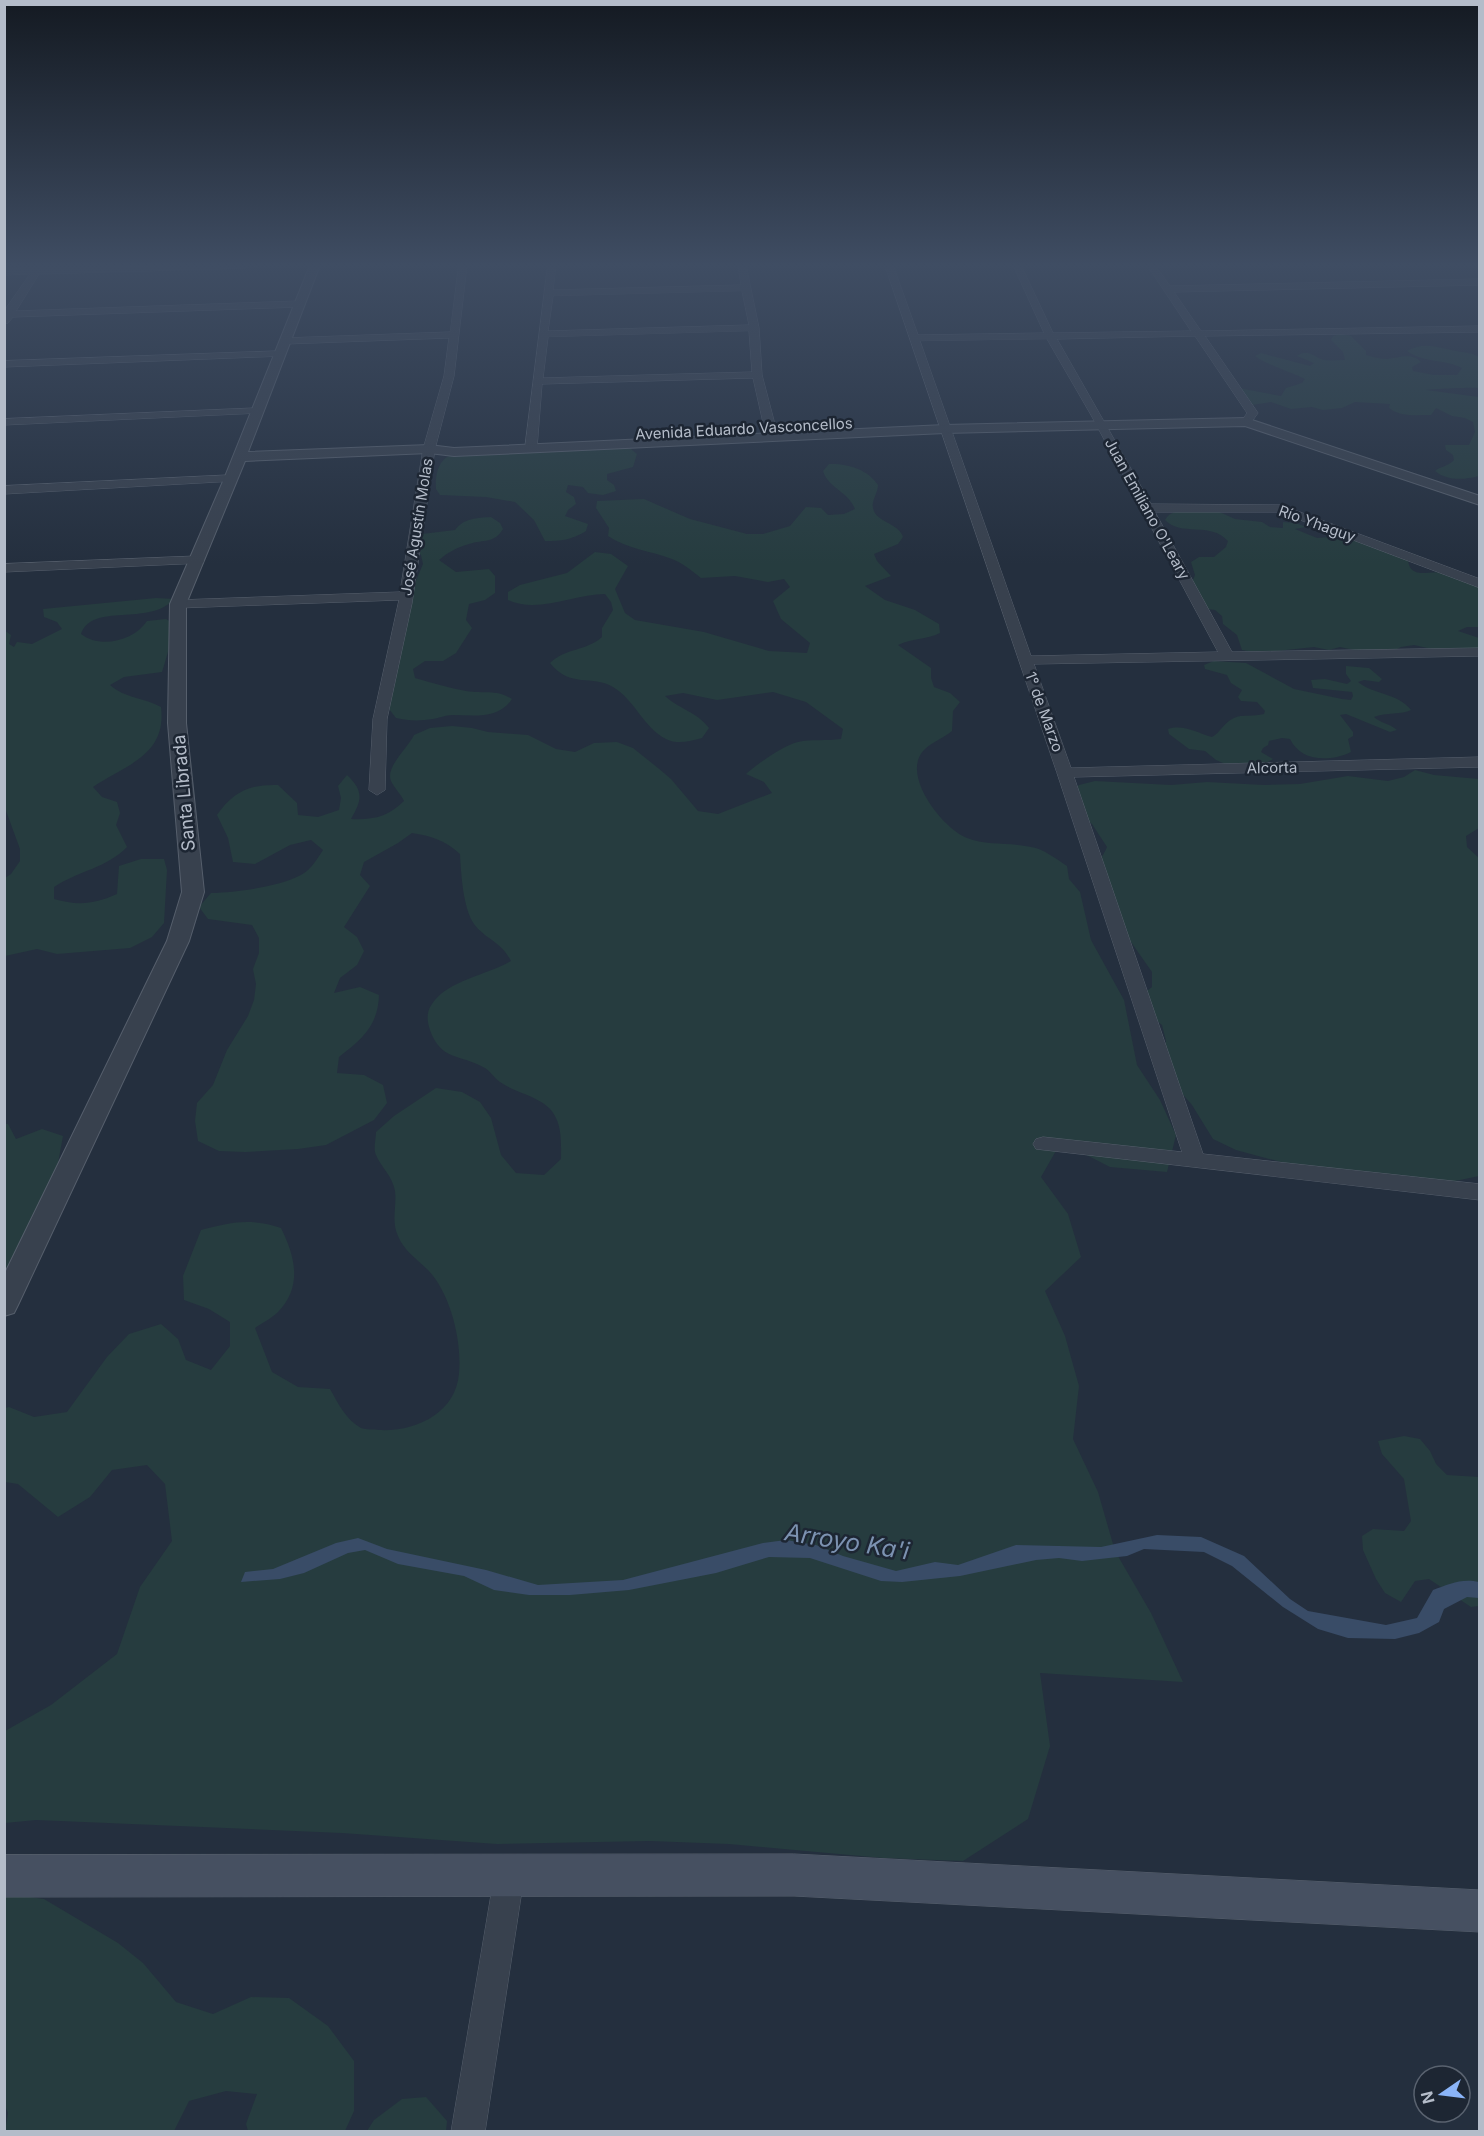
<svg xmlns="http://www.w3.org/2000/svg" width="1484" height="2136" viewBox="0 0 1484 2136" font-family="Inter,sans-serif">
<rect width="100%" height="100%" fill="#242f3e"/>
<path fill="#263c3f" d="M 1341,334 L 1351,336 L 1366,351 L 1366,355 C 1373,357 1380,359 1387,359 C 1398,358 1412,352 1421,362 L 1412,367 L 1413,371 L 1434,375 L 1457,375 L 1462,368 C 1445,359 1423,363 1407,351 C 1425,341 1438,348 1456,351 C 1465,353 1471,352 1479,357 L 1479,388 C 1474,387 1430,389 1426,390 L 1479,397 L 1479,476 C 1464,480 1447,481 1435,471 C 1441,466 1449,466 1454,460 L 1453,455 L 1446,450 L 1445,445 L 1469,445 L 1475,432 L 1473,422 L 1465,418 L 1452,416 L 1436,408 L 1431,415 C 1416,415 1400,417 1389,408 L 1390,404 L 1355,402 L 1342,408 L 1323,410 L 1312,407 L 1291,409 L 1271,402 L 1252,405 L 1238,388 L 1281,396 L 1286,388 L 1302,383 L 1305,379 C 1293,373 1263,363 1255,356 L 1261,353 L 1310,366 L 1314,363 L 1297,356 C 1308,348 1313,357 1324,360 C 1330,361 1338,360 1345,360 L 1343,352 L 1331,340 L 1333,336 Z
M 618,446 L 631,449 L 637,454 L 633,467 L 607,474 L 607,480 L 614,485 L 616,491 L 603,495 L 588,493 L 583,487 L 568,485 L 566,492 L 574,497 L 576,504 L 568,510 L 565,516 L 588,524 L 586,531 C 572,540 561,541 545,541 L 534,520 L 515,502 L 486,497 L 440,495 L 436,489 C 435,473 439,458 454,454 L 558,452 Z
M 829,464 C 846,463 868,469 878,485 C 878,493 871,501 873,508 C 876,523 898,522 903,537 L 898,544 L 874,554 L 877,561 L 891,576 L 865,586 L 885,600 L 915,610 L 939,624 L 940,633 C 926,640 912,638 898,645 L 931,668 L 931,678 L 934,687 L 950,693 L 960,702 L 953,711 L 952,731 C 945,737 931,743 925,749 C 899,773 942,828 967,838 C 986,846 1010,842 1031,847 C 1044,849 1056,859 1067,866 L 1069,879 L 1080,892 L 1091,940 L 1124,1000 L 1137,1065 L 1160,1100 L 1176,1135 L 1167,1172 L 1110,1167 L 1061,1142 L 1041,1177 L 1068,1214 L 1081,1257 L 1045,1291 L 1065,1336 L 1079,1386 L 1073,1439 L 1098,1492 L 1115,1551 L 1151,1613 L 1183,1682 L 1040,1673 L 1050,1746 L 1028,1819 L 963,1861 L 883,1858 L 729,1844 L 650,1841 L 497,1844 L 342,1833 L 36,1820 L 5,1823 L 5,1731 L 51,1705 L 117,1654 L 140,1587 L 172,1541 L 165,1484 L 147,1465 L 112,1470 L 90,1497 L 58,1517 L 18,1484 L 5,1482 L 5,1408 L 9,1407 L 34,1417 L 67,1412 L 107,1357 L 129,1334 L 161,1324 L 178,1339 L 186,1360 L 211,1370 L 230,1346 L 230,1322 L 209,1309 L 184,1300 L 183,1276 L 201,1230 C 233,1222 249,1218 281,1228 C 295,1256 303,1286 278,1312 C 272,1318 262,1323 255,1328 L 272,1372 L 298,1387 L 330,1389 C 338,1403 346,1420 361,1428 C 366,1430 374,1429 379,1430 C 416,1432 456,1413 459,1373 C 462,1342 451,1294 428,1270 C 417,1259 404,1251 398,1236 C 391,1221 397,1206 395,1191 C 393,1177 381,1167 376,1155 C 373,1149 376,1139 376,1132 L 394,1116 L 436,1088 L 462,1092 L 480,1102 L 491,1118 L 501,1155 L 516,1173 L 544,1175 L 561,1159 C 561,1146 562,1130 556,1118 C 547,1097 518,1095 500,1082 C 494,1078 490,1070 483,1067 C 460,1054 441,1061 430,1030 C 427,1021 426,1012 432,1004 C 448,980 488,975 511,961 C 500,940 486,940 474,924 C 463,908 461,873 460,854 C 445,840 431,836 412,833 L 398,843 L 364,862 L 360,875 L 370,886 L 344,927 L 357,937 L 364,951 L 357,965 L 340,978 L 334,993 L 360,987 L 379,995 C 378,1026 362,1039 339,1057 L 337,1073 L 364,1075 L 383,1085 L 387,1103 L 374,1120 L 326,1145 L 298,1149 L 245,1152 L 219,1151 L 198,1141 L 195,1121 L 197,1103 L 213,1085 L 227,1050 L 248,1016 L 254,1000 L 256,984 L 253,969 L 259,953 L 259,938 L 252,925 L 208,919 L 199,907 L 211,893 C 238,892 278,887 301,875 C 311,870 317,859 323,850 L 311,840 L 290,845 L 255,864 L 233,862 L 228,838 L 217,815 C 233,792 250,784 278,785 L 297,803 L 298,815 L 318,817 L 339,810 L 341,798 L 338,786 L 347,775 C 364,791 362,800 351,819 C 373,820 388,817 404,801 C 401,794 394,788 391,781 C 385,767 408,748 414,735 L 430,728 L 452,726 L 472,728 L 488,732 L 528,735 L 556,749 L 575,752 L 594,743 L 617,742 L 633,748 L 658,768 L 671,779 L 698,811 L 718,814 L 772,793 L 764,782 L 746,774 C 757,764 784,745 798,742 C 811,739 827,741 841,739 L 843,729 L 806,702 L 773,692 L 717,700 L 683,693 L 665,696 C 679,709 697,712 709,728 L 702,738 C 690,741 678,745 666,739 C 644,728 634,699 613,687 C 591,674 571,689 550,663 C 565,648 587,651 602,637 L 602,628 L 613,610 L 611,602 L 605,594 C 574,594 538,614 508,600 L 508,592 L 520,585 L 567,573 L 595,552 L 611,554 L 628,566 L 615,589 L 625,613 L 635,620 L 704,632 L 769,651 L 807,653 L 810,643 L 781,619 L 773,601 L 790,587 L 784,579 L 768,582 L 735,576 L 701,578 C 692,571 683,563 672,559 C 651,551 628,549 608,536 L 609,528 L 596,508 L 597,501 L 644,499 L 690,519 L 747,534 L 763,534 L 790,526 L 806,507 L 821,508 L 828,515 L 844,514 L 855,509 C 849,492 828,488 823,471 Z
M 1215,510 L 1235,519 L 1262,522 L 1270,527 L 1283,528 L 1283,522 L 1296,523 L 1306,527 L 1295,529 L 1317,538 L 1343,536 L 1404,550 L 1408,556 C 1407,582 1433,570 1447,572 C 1458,573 1469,580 1479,584 L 1479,627 L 1467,627 L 1458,631 L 1479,638 L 1479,655 L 1445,652 L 1414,645 L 1401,647 L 1383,656 L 1340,647 L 1329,650 L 1314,647 L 1258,653 L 1242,650 L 1237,635 L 1223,624 L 1222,616 L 1215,610 L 1199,608 L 1190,587 L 1195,575 L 1191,562 L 1199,557 L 1214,557 L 1226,547 L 1228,541 C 1210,521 1181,537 1165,520 C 1172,505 1200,511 1215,510 Z
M 491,517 L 500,523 L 503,529 C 494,544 484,539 469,544 C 458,547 448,552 439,560 L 456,572 L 489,569 L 495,576 L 495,593 L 485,600 L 469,604 L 466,620 L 472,628 L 456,653 L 443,661 L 425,661 L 413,669 L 415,678 C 432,683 450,688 466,691 C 485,694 496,689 512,699 C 498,720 474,715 452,715 C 446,715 439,718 433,719 C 420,721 409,721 396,718 L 389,709 L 400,659 L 398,650 L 412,590 L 423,564 L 421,555 L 415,549 L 422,534 L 455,530 C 464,518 477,518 491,517 Z
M 156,598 L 174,599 C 149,627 92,602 81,634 C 100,649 134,641 147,621 L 166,619 L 176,625 L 162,672 L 124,677 L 110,685 C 124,698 145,698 161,707 C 167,756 125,765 93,787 L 102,797 L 117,802 L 120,813 L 116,825 L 127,847 C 107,868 78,871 54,887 L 54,899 C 78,906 95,904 117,894 L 119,866 L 141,859 L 164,859 L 167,870 L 164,923 L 152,937 L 130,948 L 57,954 L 37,949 L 5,956 L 5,878 L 11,874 L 20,861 L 20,849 L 5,808 L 4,630 L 11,635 L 9,644 L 14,647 L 17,642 L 32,644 L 62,629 L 57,622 L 44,617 L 43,609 Z
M 1214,661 L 1246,663 L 1294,689 L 1342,699 L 1351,700 L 1353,696 L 1352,692 L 1313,688 L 1311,680 L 1325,679 L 1347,684 L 1351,681 L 1346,674 L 1346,666 L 1369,668 L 1382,679 L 1379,682 L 1364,680 L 1358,682 C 1374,695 1398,693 1411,710 C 1402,715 1386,712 1374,717 C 1380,723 1389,723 1397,730 L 1390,732 L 1346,714 L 1340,715 L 1353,732 L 1353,736 L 1348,739 L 1351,752 C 1330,762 1301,762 1290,739 L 1282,738 L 1269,741 L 1268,745 L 1263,748 L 1261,752 L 1273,759 L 1257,768 L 1230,766 L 1216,760 L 1205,751 L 1189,749 L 1169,734 L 1168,729 C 1184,724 1197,733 1212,737 C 1221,732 1223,723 1234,718 C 1242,714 1254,717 1264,714 L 1265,711 L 1257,702 L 1241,701 L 1238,697 L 1242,690 L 1231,683 L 1227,675 L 1205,669 L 1204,665 Z
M 1415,770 L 1434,775 L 1479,779 L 1479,828 L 1466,836 L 1467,847 L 1480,859 L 1479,1176 L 1446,1183 L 1292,1165 L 1236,1150 L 1213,1139 L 1192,1105 L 1179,1090 L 1163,1056 L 1166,1041 L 1162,1025 L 1145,1012 L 1139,997 L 1152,987 L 1152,972 L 1131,942 L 1117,929 L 1102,890 L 1091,878 C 1094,866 1102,859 1107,847 L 1092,824 L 1069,803 L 1070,793 L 1079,785 L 1095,781 L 1171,785 L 1207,782 L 1264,785 L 1300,784 L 1348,776 L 1388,781 L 1404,777 Z
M 5,1124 L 8,1124 L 16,1139 L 42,1129 L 63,1136 L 56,1174 L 5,1308 Z
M 1404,1436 L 1420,1439 L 1430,1451 L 1436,1464 L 1447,1475 L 1479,1477 L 1479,1606 L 1471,1607 L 1429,1579 L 1415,1581 L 1401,1602 L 1385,1593 L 1376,1579 L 1363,1550 L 1362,1536 L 1373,1529 L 1404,1531 L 1411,1521 L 1404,1479 L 1382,1454 L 1378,1441 Z
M 8,1894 L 44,1899 L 118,1943 L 143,1963 L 176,2002 L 213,2014 L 251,1997 L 289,1998 L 328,2026 L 354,2061 L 354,2111 L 345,2131 L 248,2131 L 246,2124 L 257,2094 L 226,2091 L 189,2101 L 174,2131 L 5,2131 L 8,2113 L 4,2103 L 4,1897 Z
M 426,2097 L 447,2121 L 446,2131 L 367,2131 L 374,2120 L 402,2099 Z"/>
<path fill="#394c67" d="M 1157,1535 L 1201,1537 L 1244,1556 L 1290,1599 L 1308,1611 L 1386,1625 L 1417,1618 L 1433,1590 C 1449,1584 1462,1578 1479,1582 L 1479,1598 L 1467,1597 L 1444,1609 L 1439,1622 L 1419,1633 L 1395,1639 L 1348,1638 L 1318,1629 L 1283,1607 L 1232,1566 L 1204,1552 L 1144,1549 L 1127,1556 L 1082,1561 L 1059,1558 L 1036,1560 L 960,1576 L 902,1582 L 881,1581 L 810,1558 L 769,1557 L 716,1573 L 629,1590 L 570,1595 L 529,1595 L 494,1590 L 464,1576 L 398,1564 L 365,1550 L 348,1553 L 304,1573 L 280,1579 L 241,1582 L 245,1572 L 273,1569 L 336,1543 L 358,1538 L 387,1549 L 486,1570 L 538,1585 L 623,1580 L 763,1543 L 786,1540 L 816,1545 L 843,1556 L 896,1571 L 935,1562 L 958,1565 L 1016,1545 L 1101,1547 Z"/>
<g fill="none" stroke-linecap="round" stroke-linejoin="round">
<g stroke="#565f6c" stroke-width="1">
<path id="minor" d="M 36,265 L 44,265 L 42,268 L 249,265 L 245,268 L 39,274 L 16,311 L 299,301 L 304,304 L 299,307 L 13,317 L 8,323 L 4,324 L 4,311 L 30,274 L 4,275 L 4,269 L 33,268 Z
M 459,265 L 467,265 L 454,376 L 435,449 L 412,603 L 387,719 L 385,790 L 377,795 L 369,790 L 373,719 L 399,600 L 178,608 L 171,604 L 178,600 L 400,592 L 423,449 L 444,376 L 449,338 L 285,344 L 280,341 L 285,338 L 450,332 Z
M 548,265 L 556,265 L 553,290 L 741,285 L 738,265 L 746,265 L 759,328 L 762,375 L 778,436 L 776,438 L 768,438 L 766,436 L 753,378 L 542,384 L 537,448 L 531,451 L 527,450 L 525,448 ZM 742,291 L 749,325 L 548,331 L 553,296 ZM 749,331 L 752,372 L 543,378 L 548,337 Z
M 885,265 L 893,265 L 918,335 L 1044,333 L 1013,265 L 1021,265 L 1053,333 L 1191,331 L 1147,265 L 1155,265 L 1170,286 L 1480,279 L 1480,285 L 1174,292 L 1201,331 L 1480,326 L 1480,332 L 1205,336 L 1258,413 L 1250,424 L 1246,425 L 1241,422 L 1247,413 L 1195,336 L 1057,339 L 1151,504 L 1281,505 L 1480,579 L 1480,588 L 1279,512 L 1155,512 L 1232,652 L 1480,648 L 1480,656 L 1034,664 L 1071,768 L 1480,757 L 1480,767 L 1074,777 L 1203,1154 L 1480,1184 L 1480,1200 L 1036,1149 L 1033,1144 L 1036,1139 L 1043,1137 L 1182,1152 L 1057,773 ZM 1047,339 L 1091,415 L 1218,652 L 1031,656 L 920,341 Z
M 280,351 L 285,354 L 284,356 L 4,367 L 4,361 Z
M 256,408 L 260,409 L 260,413 L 4,425 L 4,419 Z
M 231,475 L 237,479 L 235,481 L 4,494 L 4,486 Z
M 198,556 L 203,557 L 204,560 L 203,563 L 4,572 L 4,564 Z
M 509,1862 L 520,1866 L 524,1877 L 485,2132 L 451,2132 L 494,1877 L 498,1866 Z"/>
</g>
<g stroke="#565f6c" stroke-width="2">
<path id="tertiary" d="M 310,265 L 320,265 L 248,452 L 429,445 L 454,448 L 945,425 L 1246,418 L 1480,496 L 1480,505 L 1245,426 L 945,433 L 454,456 L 429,453 L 245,461 L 186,604 L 186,723 L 204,892 L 189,941 L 18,1305 L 14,1313 L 4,1316 L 4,1275 L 167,941 L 182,892 L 168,723 L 170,604 L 224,479 Z"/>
</g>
<g stroke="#565f6c" stroke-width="1">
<path id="secondary" d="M 794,1854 L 1480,1890 L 1480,1932 L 794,1896 L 4,1897 L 4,1855 Z"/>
</g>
<use href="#minor" fill="#38414e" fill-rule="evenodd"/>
<use href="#tertiary" fill="#38414e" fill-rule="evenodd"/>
<use href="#secondary" fill="#465061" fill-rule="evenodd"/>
</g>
<linearGradient id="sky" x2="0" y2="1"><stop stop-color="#141a22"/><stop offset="0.47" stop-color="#3f4d63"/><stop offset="1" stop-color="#3f4d63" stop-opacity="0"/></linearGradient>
<rect width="1484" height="564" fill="url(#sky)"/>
<g text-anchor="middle" stroke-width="5" stroke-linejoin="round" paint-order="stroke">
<g font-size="15" fill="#b4bcc9" stroke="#1d2633">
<text transform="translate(744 429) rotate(-3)" y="5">Avenida Eduardo Vasconcellos</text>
<text transform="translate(1147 509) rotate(61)" y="5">Juan Emiliano O'Leary</text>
<text transform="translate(1317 524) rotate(20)" y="5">Río Yhaguy</text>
<text transform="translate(417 527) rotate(-81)" y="5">José Agustín Molas</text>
<text transform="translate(1044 712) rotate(70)" y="5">1° de Marzo</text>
<text transform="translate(1272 768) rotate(-1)" y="5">Alcorta</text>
</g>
<g font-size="18" fill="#b4bcc9" stroke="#1d2633">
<text transform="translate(184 793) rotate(-95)" y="6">Santa Librada</text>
</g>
<g font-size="24" font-style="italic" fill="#7c92b1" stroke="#1d2633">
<text transform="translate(847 1542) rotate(9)" y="8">Arroyo Ka'i</text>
</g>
</g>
<rect width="1484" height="2136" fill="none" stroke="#b4bcc9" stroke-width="12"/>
<g transform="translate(1442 2094) rotate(256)"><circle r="28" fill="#1d2633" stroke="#59626f" stroke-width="1.5"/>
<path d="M0-4.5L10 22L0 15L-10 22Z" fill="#8ab4f8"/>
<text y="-9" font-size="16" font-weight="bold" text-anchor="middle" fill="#b4bcc9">N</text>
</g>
</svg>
